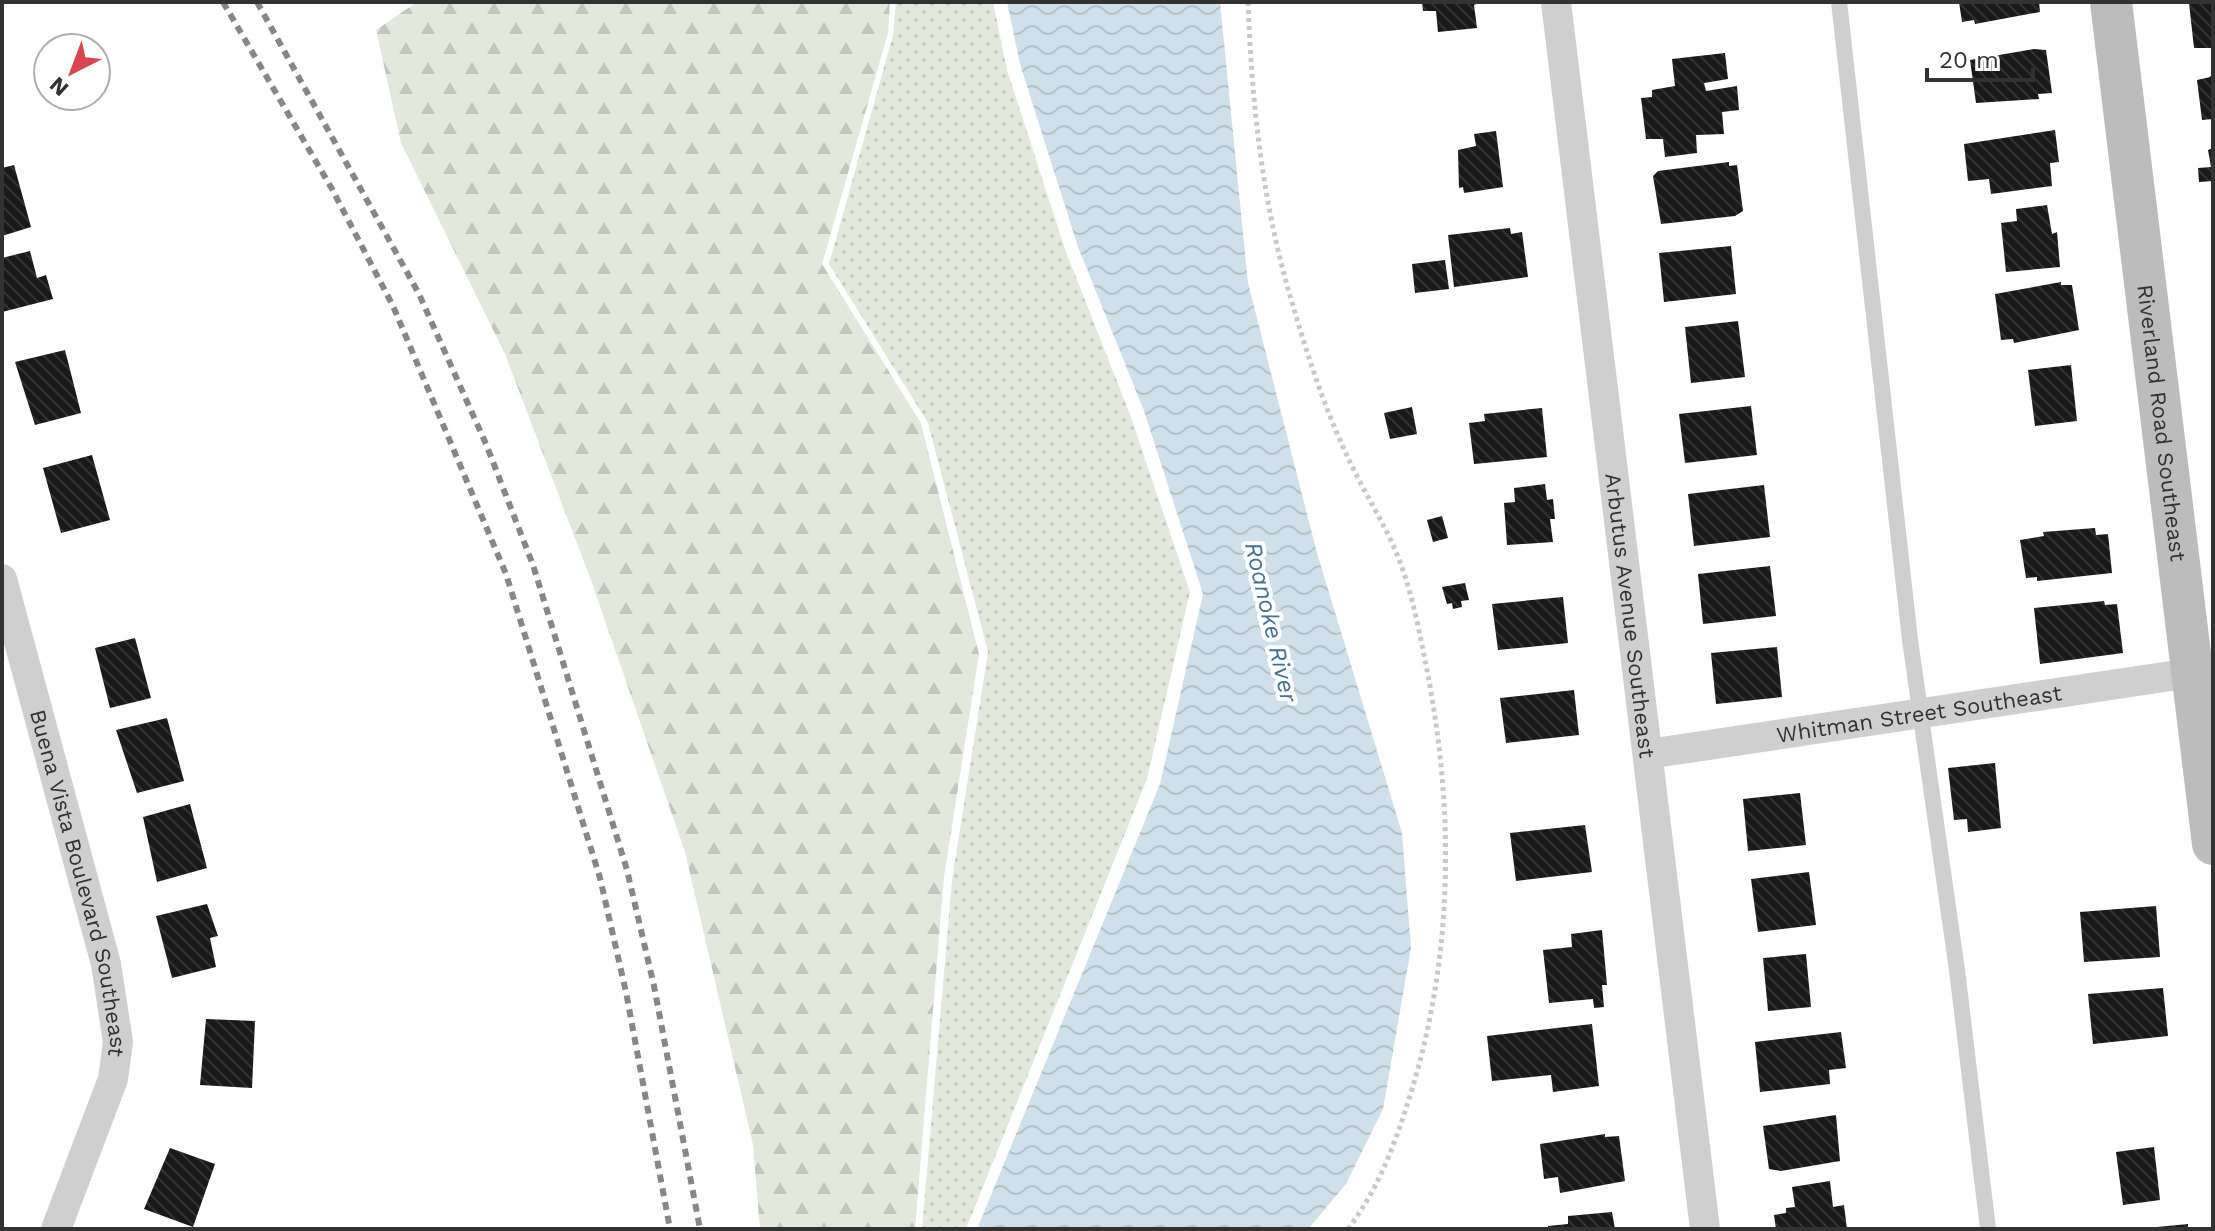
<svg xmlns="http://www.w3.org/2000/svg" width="2215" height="1231" viewBox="0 0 2215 1231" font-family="'Work Sans',sans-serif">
<defs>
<pattern id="grass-dots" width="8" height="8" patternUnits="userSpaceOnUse" patternTransform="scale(2)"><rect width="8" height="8" fill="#e2e8dc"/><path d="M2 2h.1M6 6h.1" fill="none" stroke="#c2c7bd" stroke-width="1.8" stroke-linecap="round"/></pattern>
<pattern id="forest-firs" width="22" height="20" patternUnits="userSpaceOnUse" patternTransform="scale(2)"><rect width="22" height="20" fill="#e2e8dc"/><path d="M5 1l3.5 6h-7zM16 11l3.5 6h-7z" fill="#c2c7bd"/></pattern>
<pattern id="water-waves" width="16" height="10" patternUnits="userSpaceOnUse" patternTransform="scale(2)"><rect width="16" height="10" fill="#d0e0eb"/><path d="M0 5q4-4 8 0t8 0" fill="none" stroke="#b3c1ca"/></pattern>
<pattern id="building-back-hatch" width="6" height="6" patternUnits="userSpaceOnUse" patternTransform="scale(2)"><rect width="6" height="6" fill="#191919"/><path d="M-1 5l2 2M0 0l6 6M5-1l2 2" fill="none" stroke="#323232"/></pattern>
</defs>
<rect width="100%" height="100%" fill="#fff"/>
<path fill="url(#grass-dots)" d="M 896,2 L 993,2 L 1007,70 L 1066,252 L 1131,417 L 1190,592 L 1147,779 L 966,1229 L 922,1229 L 952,880 L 988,652 L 928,423 L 829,264 L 893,35 Z"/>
<path fill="url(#forest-firs)" d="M 417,2 L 890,2 L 888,33 L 822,264 L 921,423 L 979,654 L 944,877 L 915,1229 L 760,1229 L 753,1145 L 685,852 L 592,583 L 505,354 L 401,143 L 376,30 Z"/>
<path fill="url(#water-waves)" d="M 1007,2 L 1220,2 L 1248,283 L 1317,553 L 1402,833 L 1411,948 L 1383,1109 L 1346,1184 L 1308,1229 L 977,1229 L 1160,784 L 1203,594 L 1144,411 L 1078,247 L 1020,64 Z"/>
<path fill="url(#building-back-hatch)" d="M 1422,2 L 1481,2 L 1474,5 L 1477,28 L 1438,32 L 1436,11 L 1423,11 Z
M 1959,2 L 2039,2 L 2040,12 L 1975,24 L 1974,20 L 1962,22 Z
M 2195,2 L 2213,2 L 2213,48 L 2194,48 L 2189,3 Z
M 2034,49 L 2046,50 L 2052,93 L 2038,94 L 2039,99 L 1976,103 L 1970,60 Z
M 1725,53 L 1728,79 L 1692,85 L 1704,83 L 1706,91 L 1737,86 L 1739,110 L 1722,112 L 1724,134 L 1696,135 L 1697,153 L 1665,157 L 1663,139 L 1646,139 L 1641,98 L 1652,97 L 1652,90 L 1675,86 L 1672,59 Z
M 2213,72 L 2213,119 L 2202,120 L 2197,80 L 2210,77 Z
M 2055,130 L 2059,162 L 2050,163 L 2052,186 L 1991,194 L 1989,179 L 1968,181 L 1964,144 Z
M 1496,131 L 1503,187 L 1464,193 L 1463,187 L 1459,188 L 1458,150 L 1476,146 L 1474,134 Z
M 2213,148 L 2213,181 L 2199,182 L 2198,168 L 2211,167 L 2208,150 Z
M 1729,162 L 1729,166 L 1737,165 L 1743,211 L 1735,216 L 1661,224 L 1653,176 L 1658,171 Z
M 14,165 L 31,227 L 2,236 L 2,168 Z
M 2047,205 L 2052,234 L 2057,232 L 2060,267 L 2006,272 L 2001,223 L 2017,221 L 2016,209 Z
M 1510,228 L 1511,234 L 1522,232 L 1528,277 L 1454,287 L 1448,235 Z
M 1731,246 L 1736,294 L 1664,302 L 1659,253 Z
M 30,251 L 37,278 L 46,275 L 53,299 L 2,312 L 2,258 Z
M 1445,260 L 1449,289 L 1415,293 L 1412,264 Z
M 2061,282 L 2061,285 L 2072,285 L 2079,330 L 2014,343 L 2013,339 L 2001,340 L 1995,294 Z
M 1738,321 L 1745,377 L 1691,383 L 1685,327 Z
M 65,350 L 81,413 L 35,425 L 15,362 Z
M 2071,365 L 2077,421 L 2035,426 L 2028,370 Z
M 1751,406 L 1757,455 L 1685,463 L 1679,414 Z
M 1412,407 L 1417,434 L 1390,439 L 1384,413 Z
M 1542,408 L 1547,457 L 1474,464 L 1469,423 L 1485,421 L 1484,414 Z
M 92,455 L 110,520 L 61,533 L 43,468 Z
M 1545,484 L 1547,500 L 1553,499 L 1555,519 L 1550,519 L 1553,542 L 1507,545 L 1504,503 L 1515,502 L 1514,488 Z
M 1764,485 L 1770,537 L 1694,546 L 1688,494 Z
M 1442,516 L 1448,538 L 1433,542 L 1427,520 Z
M 2095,528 L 2096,535 L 2108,534 L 2112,573 L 2037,581 L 2037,577 L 2026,578 L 2020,540 L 2044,536 L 2043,532 Z
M 1770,566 L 1776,616 L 1703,624 L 1698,574 Z
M 1465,583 L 1469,600 L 1461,601 L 1462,607 L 1453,609 L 1452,603 L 1447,604 L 1442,587 Z
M 1563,597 L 1568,643 L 1498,650 L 1492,604 Z
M 2104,601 L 2105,605 L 2117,604 L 2123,653 L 2040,664 L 2034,608 Z
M 135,638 L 151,698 L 110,708 L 95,648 Z
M 1777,647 L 1782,697 L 1716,704 L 1711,653 Z
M 1574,690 L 1579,735 L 1506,743 L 1500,698 Z
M 167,718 L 184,781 L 137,793 L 116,730 Z
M 1995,763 L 2001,828 L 1968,832 L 1967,819 L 1954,820 L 1948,768 Z
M 1800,793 L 1806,845 L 1748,851 L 1743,799 Z
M 190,804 L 207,868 L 157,882 L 143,817 Z
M 1585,825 L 1592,872 L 1516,881 L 1510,833 Z
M 1809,872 L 1816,925 L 1758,932 L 1751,879 Z
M 207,904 L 218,936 L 210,938 L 216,967 L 172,978 L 156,916 Z
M 2156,906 L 2160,957 L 2084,962 L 2080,912 Z
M 1602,930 L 1607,985 L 1602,985 L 1604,1007 L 1594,1008 L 1593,999 L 1549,1003 L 1543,950 L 1572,947 L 1571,934 Z
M 1806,954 L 1811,1007 L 1768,1011 L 1763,958 Z
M 2163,988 L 2168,1036 L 2093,1044 L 2088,994 Z
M 206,1019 L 255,1021 L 252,1088 L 200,1085 Z
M 1592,1024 L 1599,1086 L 1553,1092 L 1551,1075 L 1492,1081 L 1487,1036 Z
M 1841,1032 L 1846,1068 L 1829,1070 L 1830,1084 L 1760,1092 L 1755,1042 Z
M 1836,1115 L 1840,1161 L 1781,1171 L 1769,1169 L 1763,1126 Z
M 1605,1134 L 1605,1137 L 1619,1136 L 1625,1181 L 1560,1193 L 1558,1177 L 1544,1179 L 1540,1144 Z
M 2154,1147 L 2160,1200 L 2123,1205 L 2116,1152 Z
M 170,1148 L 215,1164 L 193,1227 L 144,1209 Z
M 1830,1181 L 1833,1207 L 1844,1205 L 1847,1229 L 1776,1229 L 1774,1215 L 1786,1213 L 1786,1208 L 1795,1207 L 1792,1187 Z
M 1612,1212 L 1615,1229 L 1548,1229 L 1548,1226 L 1568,1224 L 1568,1216 Z
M 2188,1224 L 2188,1229 L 2158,1229 L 2157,1227 Z"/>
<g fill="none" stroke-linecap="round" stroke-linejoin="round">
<path stroke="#c9c9c9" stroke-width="5" stroke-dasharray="4 4" stroke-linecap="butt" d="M 1248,2 C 1252,104 1262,201 1291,299 C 1307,354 1325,410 1350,462 C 1365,494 1386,526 1399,559 C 1412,593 1419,630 1426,665 C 1455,811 1454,959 1408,1102 C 1394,1147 1377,1191 1348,1229"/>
<path stroke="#cfcfcf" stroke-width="16" d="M 1839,2 L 1910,640 L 1957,970 L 1988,1229"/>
<g stroke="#cfcfcf" stroke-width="30">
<path id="s1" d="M 1556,2 L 1705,1229"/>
<path id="s2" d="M 2,579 L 106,964 L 118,1042 L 113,1079 L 56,1229"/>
<path id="s3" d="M 1648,754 L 2191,673"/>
</g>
<path stroke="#bcbcbc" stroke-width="42" id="s4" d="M 2111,2 L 2213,844"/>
<path stroke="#878787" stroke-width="6" stroke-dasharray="8 6" stroke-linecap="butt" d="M 223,2 L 332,189 L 393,306 L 506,574 L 600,878 L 626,992 L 670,1229
M 257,2 L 419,294 L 486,444 L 533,565 L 627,870 L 654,986 L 700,1229"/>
</g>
<g text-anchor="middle" stroke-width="8" stroke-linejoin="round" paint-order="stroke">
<g font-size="22" fill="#323232" stroke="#fff">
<text dy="8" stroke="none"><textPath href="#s4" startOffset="424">Riverland Road Southeast</textPath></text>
<text dy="8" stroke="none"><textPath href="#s1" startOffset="618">Arbutus Avenue Southeast</textPath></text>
<text dy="8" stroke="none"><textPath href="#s3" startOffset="274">Whitman Street Southeast</textPath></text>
<text dy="8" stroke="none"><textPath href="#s2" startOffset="314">Buena Vista Boulevard Southeast</textPath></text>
</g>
<g font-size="24" font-style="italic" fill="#45718f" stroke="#fff">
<text transform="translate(1271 622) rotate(77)" y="8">Roanoke River</text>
</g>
</g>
<rect width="2215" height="1231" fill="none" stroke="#323232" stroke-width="8"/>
<g transform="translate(72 72) rotate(222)"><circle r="38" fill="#ffffff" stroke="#adadad" stroke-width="2"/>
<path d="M0-6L14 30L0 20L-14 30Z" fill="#d8454e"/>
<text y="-12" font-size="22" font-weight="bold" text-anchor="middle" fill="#323232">N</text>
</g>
<path d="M1927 68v12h106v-12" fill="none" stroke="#323232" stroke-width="4"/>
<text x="1939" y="68" font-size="24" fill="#323232" stroke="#ffffff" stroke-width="6" paint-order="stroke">20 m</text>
</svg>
